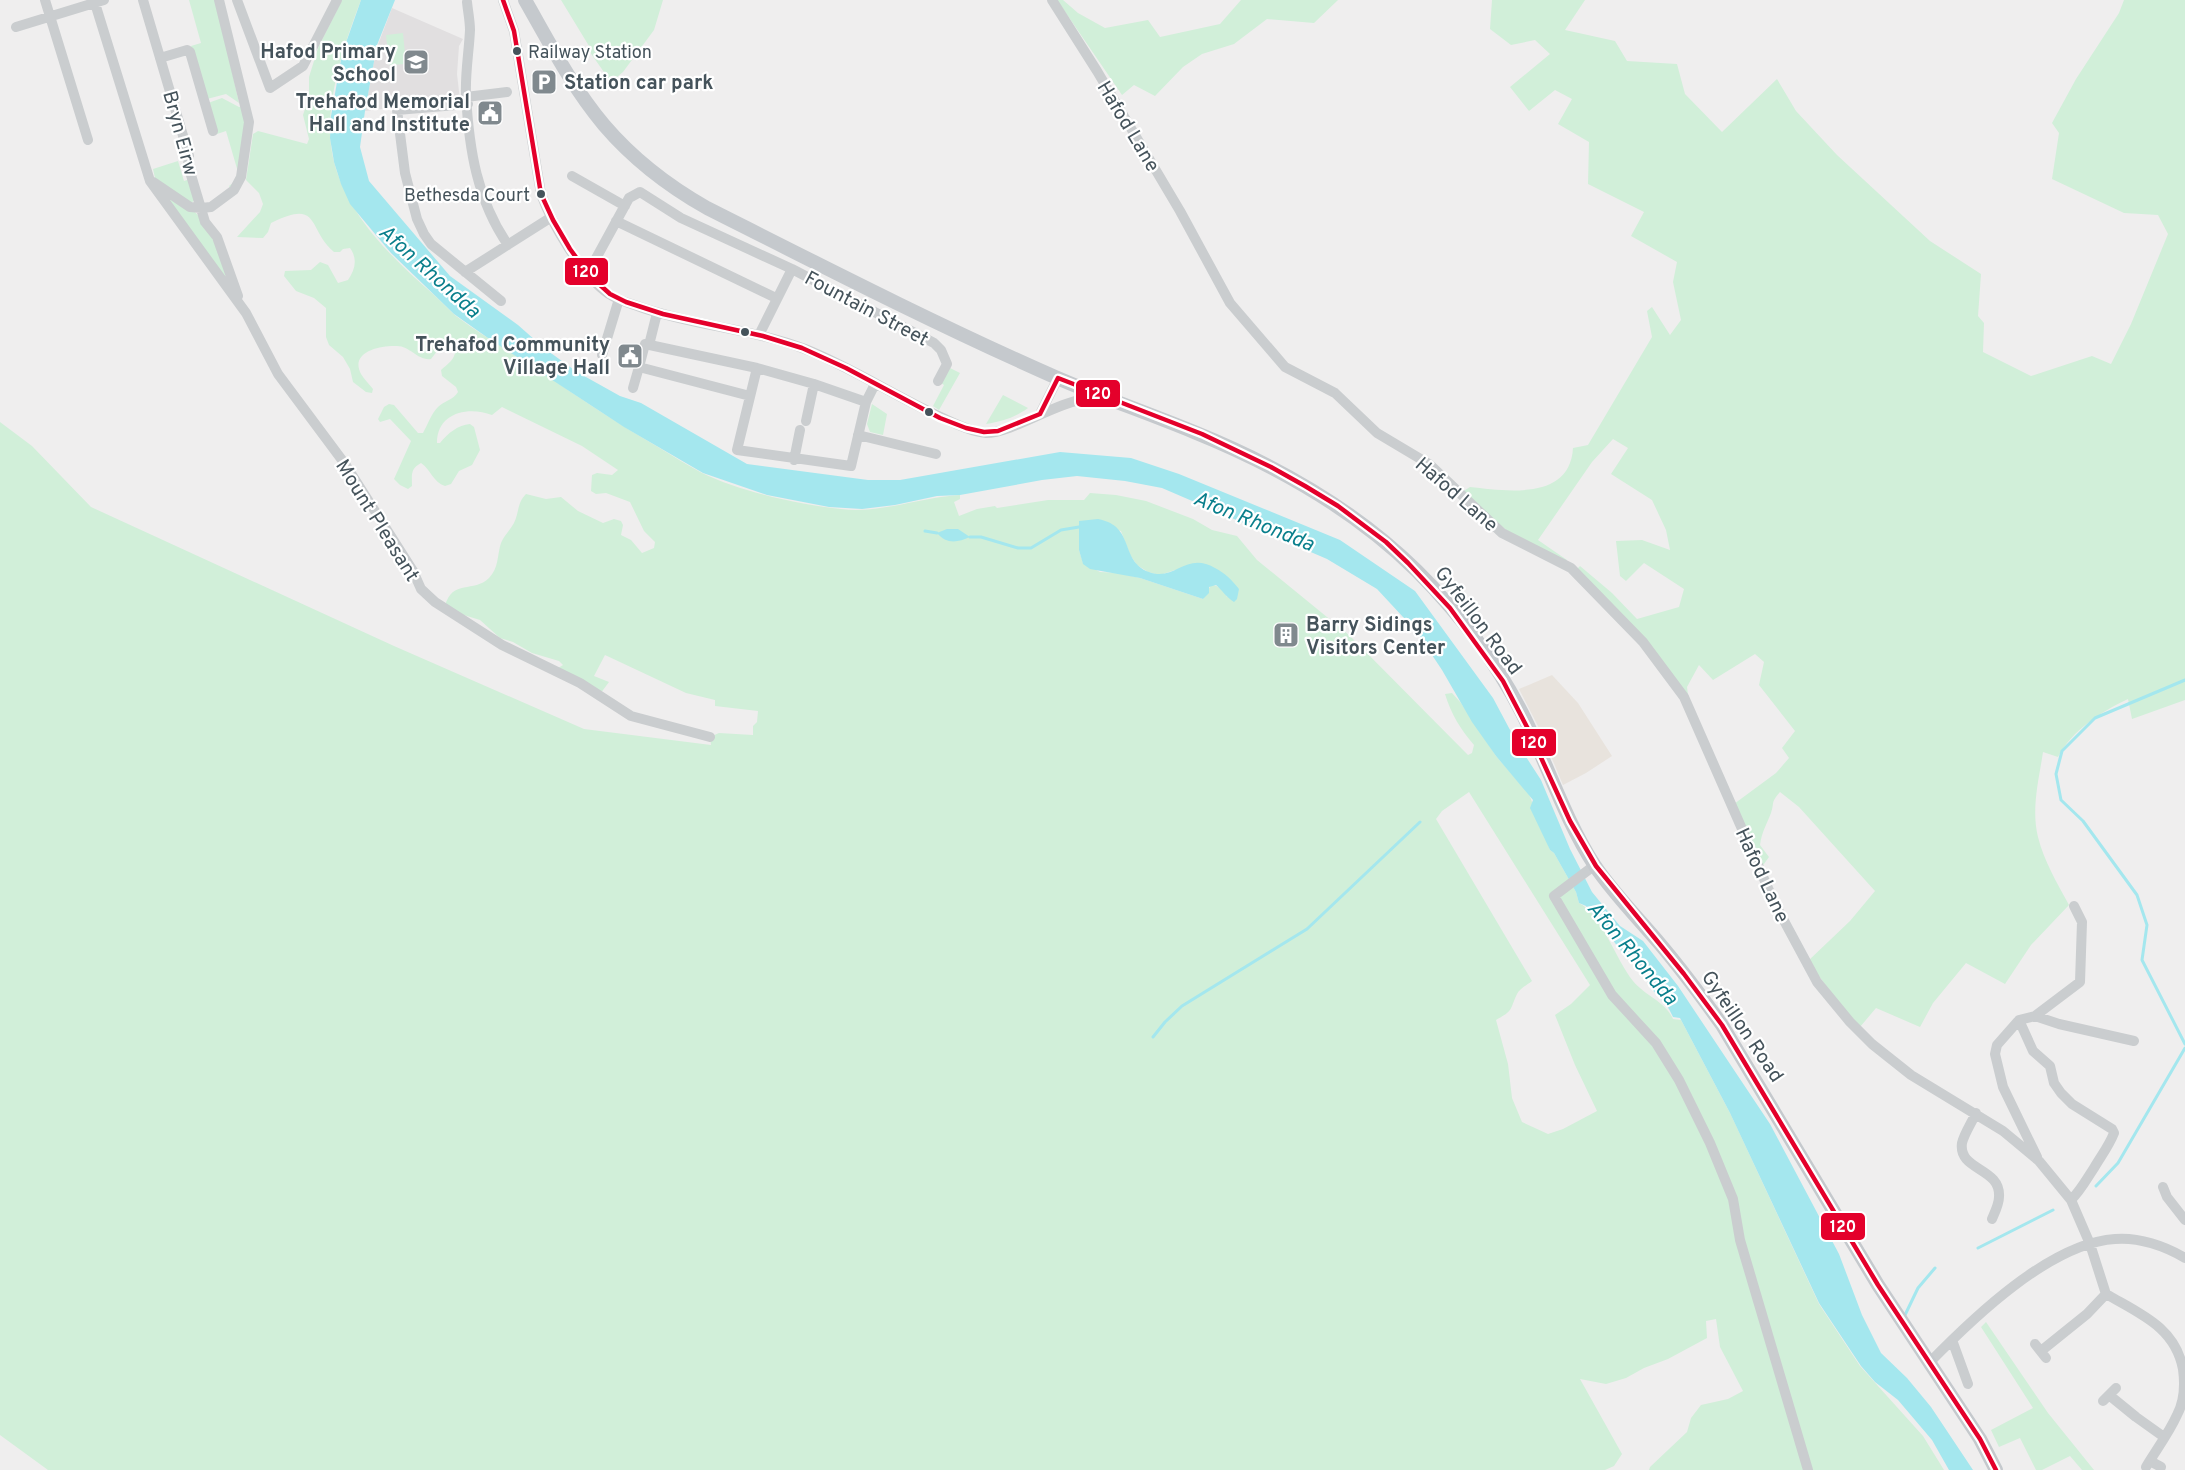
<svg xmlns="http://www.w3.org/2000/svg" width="2185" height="1470" viewBox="0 0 2185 1470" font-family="Overpass,sans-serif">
<rect width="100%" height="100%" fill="#efeeee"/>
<path fill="#e8e3dd" d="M 1552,675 L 1578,703 L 1612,756 L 1586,773 L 1563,785 L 1540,730 L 1519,689 Z"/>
<path fill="#e1dfe0" d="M 392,8 L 463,39 L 459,46 L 457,74 L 460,100 L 365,111 L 376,50 Z"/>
<path fill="#d1efd9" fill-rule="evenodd" d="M 189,0 L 216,0 L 239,103 L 226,94 L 207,99 L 191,46 L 201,43 Z
M 342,0 L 361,0 C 343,47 321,112 334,162 C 348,216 392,258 433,294 C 441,301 448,309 456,316 C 482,336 511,351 538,369 C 577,397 617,423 658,447 C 673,456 687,465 702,473 C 739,491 800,505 841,509 C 879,514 922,497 960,495 L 960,499 L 954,502 L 959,516 L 977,509 L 995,506 L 997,508 L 1048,500 L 1084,500 L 1090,493 L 1116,495 L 1146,501 L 1193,519 L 1212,530 L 1237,536 L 1257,560 L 1349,635 L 1468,755 L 1472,753 L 1474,745 C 1461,730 1451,714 1445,694 L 1452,693 L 1461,703 L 1496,756 L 1529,794 L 1550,850 L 1554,853 L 1576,892 L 1579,903 C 1602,915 1616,960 1633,981 C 1644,995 1666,1002 1673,1019 L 1681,1020 L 1731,1115 L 1819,1304 L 1860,1366 L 1923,1436 L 1944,1470 L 1649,1470 L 1650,1467 L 1687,1432 L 1691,1418 L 1701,1405 L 1728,1399 L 1743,1391 L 1720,1347 L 1716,1319 L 1706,1321 L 1707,1338 L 1668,1359 L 1644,1368 L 1626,1378 L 1606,1384 L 1580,1379 L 1622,1454 L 1614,1466 L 1605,1470 L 48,1470 L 0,1435 L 0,422 L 32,446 L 91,507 L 394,646 L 584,729 L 711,745 L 710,737 L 719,733 L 753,735 L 753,726 L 757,722 L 758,711 L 715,706 L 715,700 L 686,693 L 605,655 L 594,676 L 609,682 L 600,694 L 555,670 L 563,665 L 559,661 L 532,653 L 513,642 L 500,638 L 480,620 L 454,612 L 445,606 C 452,579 474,593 489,578 C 499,568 497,555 501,543 C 504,536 510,530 514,523 C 519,513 517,503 526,494 L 546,499 L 561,497 L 578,511 L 603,523 L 614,519 L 621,521 L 623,525 L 621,535 L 631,540 L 642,553 L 654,548 L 655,542 L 644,531 L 630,502 L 606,493 L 596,494 L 591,491 L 592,475 L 597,473 L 612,475 L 618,470 L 582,446 L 502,407 L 492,415 C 469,406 437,412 437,443 L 440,443 C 448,433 458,425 470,424 L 474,427 L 480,450 L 472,465 L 459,471 L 451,484 L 445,486 C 433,482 431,470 421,463 C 410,469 412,475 412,486 L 408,489 L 400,485 L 394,479 L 411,441 L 390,419 L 380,422 L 378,419 L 384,407 L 389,404 L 394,405 L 418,433 L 423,433 C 428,424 431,414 438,407 C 444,401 453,400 458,392 L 456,387 L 442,376 L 441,370 C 449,363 458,357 454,347 L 447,343 L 441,346 L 431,359 C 418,361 410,346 397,346 C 382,345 349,351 361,374 C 364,379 369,384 373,389 L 372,393 L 366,392 L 353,382 L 350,369 L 343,357 L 329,345 L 326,337 L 326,308 L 314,298 L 296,291 L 284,276 L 285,271 L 311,270 L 320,262 L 328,265 L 338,283 L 348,280 C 355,270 358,259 350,248 L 343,249 L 340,252 L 334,252 C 307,229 321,198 271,223 L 268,232 L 263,238 L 237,237 L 260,212 L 263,204 L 259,193 L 246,180 L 253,134 L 258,131 L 307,144 L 309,139 L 303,115 L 309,97 L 309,77 L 318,48 ZM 1079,522 L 1121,531 L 1130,555 L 1137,565 L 1148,572 L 1160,575 L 1175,570 L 1239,589 L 1227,597 C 1224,591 1219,585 1211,585 L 1203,599 L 1140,578 L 1118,573 L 1100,572 L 1083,563 L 1079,550 ZM 1469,792 L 1590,985 L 1571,1004 L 1555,1015 L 1575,1065 L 1597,1111 L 1563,1129 L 1548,1134 L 1522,1122 L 1512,1098 L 1508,1064 L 1496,1020 C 1514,1010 1509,1011 1517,994 C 1519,989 1527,985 1532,981 L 1436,819 L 1442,811 Z
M 561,0 L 663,0 L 654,30 L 623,72 L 611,82 L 587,48 L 589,46 Z
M 1057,0 L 1063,0 L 1078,13 L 1105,28 L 1148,20 L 1160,37 L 1220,24 L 1241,0 L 1338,0 L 1314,23 L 1267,19 L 1234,44 L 1202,54 L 1183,67 L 1155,96 L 1134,85 L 1122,95 Z
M 1492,0 L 1585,0 L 1565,30 L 1615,41 L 1627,61 L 1677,64 L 1685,94 L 1722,132 L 1777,79 L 1796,111 L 1837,155 L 1930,241 L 1981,274 L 1978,316 L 1984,323 L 1983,352 L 2031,376 L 2092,356 L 2111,364 L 2131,324 L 2168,234 L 2158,215 L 2124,213 L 2052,179 L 2059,133 L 2052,123 L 2076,79 L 2119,13 L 2124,0 L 2185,0 L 2185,700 L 2132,719 L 2128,699 C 2101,712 2072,730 2058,757 L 2043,752 C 2039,779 2031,809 2038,837 C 2044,861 2057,883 2069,905 L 2031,945 L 2005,984 L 1966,963 L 1933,1003 L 1920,1027 L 1876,1008 L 1860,1027 L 1835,998 L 1808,961 L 1850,921 L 1875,891 L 1799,807 L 1780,792 C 1770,804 1775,801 1771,813 C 1766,826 1762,831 1760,845 L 1769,857 L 1761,868 L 1734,804 L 1776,773 L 1789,758 L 1782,748 L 1795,731 L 1759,685 L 1764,662 L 1755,654 L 1713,680 L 1699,665 L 1687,687 L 1688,695 L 1576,570 L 1580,566 L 1612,593 L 1637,619 L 1679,607 L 1684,589 L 1644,563 L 1626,581 L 1620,576 L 1616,541 L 1642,540 L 1670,550 L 1666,530 L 1652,500 L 1611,474 L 1628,448 L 1613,439 L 1592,462 L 1538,540 L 1567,560 L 1564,563 L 1513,536 L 1462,492 L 1470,487 C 1506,491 1570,501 1573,448 L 1588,445 L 1652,337 L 1647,311 L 1652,307 L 1670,335 L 1681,320 L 1673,282 L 1677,262 L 1631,236 L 1644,212 L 1588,184 L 1589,142 L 1558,124 L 1572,99 L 1555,90 L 1529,111 L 1510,87 L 1550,54 L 1535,40 L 1511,45 L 1490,29 Z
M 403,33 L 406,64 L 389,65 L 386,35 Z
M 222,98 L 239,107 L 244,106 L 246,123 L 239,175 L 230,188 L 229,186 L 233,183 L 238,172 L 226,131 L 217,134 L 208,103 Z
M 178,161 L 184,181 L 190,179 L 195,200 L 191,203 L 155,178 L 153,169 Z
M 159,188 L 196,213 C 216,237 225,267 235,296 Z
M 950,368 L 960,373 L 939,410 L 933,406 L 944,385 L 941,383 Z
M 1003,395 L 1028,408 C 1014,418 1003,421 986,424 Z
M 872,404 L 887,414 L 883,435 L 870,432 L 867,424 Z
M 1986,1322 L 2048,1413 L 2094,1470 L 2082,1470 L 2070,1456 L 2042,1470 L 2036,1470 L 2020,1438 L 1999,1447 L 1991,1430 L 2033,1408 L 1981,1327 Z"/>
<path fill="#a4e7ee" d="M 361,0 L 395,0 L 377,45 L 365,111 L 360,147 L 369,181 L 450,276 L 518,325 L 544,348 L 577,372 L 620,396 L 641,403 L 747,464 L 868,480 L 900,480 L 1060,452 L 1131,458 L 1179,474 L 1340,540 L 1415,591 L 1493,698 L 1517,743 L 1541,780 L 1570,849 L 1592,892 L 1620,926 L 1643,941 L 1678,986 L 1770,1124 L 1839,1254 L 1862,1315 L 1881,1353 L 1907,1378 L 1931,1407 L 1973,1470 L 1949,1470 L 1932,1440 L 1898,1400 L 1875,1382 L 1861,1366 L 1819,1303 L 1730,1113 L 1680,1018 L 1673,1017 L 1669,1009 L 1651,988 L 1639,967 L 1626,957 L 1586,906 L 1579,903 L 1576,892 L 1554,853 L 1550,850 L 1530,808 L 1533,800 L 1496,756 L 1472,722 L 1442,670 L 1416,631 L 1377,589 L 1327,559 L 1162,488 L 1125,481 L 1077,476 L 1042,480 L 960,495 L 937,496 L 895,505 L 862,509 L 829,507 L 767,495 L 703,473 L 624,427 L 488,338 L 454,314 L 391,253 L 350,204 L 341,184 L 334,162 L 330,138 L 331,116 L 342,54 Z
M 1098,519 C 1136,526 1119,561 1149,572 C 1175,582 1186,551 1215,568 C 1225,573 1232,580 1239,589 L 1237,599 L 1234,602 C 1227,598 1222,590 1216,585 L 1209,587 L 1209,593 L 1203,599 L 1140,578 L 1090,569 L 1083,564 L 1079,550 L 1079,521 Z
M 947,529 L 958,529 L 970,537 C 957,543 946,544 937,533 Z"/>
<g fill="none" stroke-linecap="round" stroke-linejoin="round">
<path stroke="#a4e7ee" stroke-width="3" d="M 925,531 L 937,533
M 970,537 L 981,537 L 1018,548 L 1031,548 L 1061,530 L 1079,527
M 2185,680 L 2095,718 L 2062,751 L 2056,774 L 2061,800 L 2083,821 L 2137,895 L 2147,925 L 2142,960 L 2185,1044
M 1153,1037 L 1165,1022 L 1182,1006 L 1307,929 L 1420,822
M 2096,1186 L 2118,1163 L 2185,1048
M 1978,1248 L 2053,1210
M 1905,1315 L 1918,1288 L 1935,1268"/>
<path stroke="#cacdcf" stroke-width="10" d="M 45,0 L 88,140
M 94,0 L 150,181 L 246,313 L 278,374 L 345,464 L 413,571 L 421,589 L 435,602 L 502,645 L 580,683 L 631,716 L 710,737
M 143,0 L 189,156 L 188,165 L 205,222 L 217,237 L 238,296
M 237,0 L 270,88 L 303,66 L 337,0
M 503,0 L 514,31 L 541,194 C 552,224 582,276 609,294 C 619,301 632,304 643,308 C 696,326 753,329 805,349 C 853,368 896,397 943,418 C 956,424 972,432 986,433 C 1011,433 1052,405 1080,400 C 1089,399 1099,401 1108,400
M 1052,0 L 1097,71 L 1180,211 L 1230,303 L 1285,367 L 1335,393 L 1377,433 L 1429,464 L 1502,533 L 1571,568 L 1643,642 L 1684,697 L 1775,904 L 1817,982 L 1850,1022 L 1872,1044 L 1911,1075 L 2003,1131 L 2039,1161 L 2071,1200 L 2090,1244 L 2106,1294 C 2140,1314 2175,1327 2183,1369 C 2185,1384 2184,1402 2177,1415 C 2169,1433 2156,1450 2146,1467
M 467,2 C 468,12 470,21 470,30 C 469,52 465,73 466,95 C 469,149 477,200 508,245
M 16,27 L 104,0
M 160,58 L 187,50 L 190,52 L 213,131
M 466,97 L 507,92
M 468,104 L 397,110 L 405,173 L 417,219 L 424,234 L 431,244 L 501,301
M 572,176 L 625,206
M 153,182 L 190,207 L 201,208 L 211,207 L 234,190 L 241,177 L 249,122 L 219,0
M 616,221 L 776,298
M 465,272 L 550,218
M 588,273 L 629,198 L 640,192 L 681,218 L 792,269 L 934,343 L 941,350 L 947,364 L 938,381
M 759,335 L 792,269
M 649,345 L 657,313
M 602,355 L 619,299
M 757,368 L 737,450 L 851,466 L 866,402 L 875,384
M 633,388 L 639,367
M 750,396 L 639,367 L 645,344 L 757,368 L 814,384 L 866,402
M 1040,414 L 1058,378
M 806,421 L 814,384
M 858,435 L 936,454
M 794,460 L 800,430
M 1595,865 L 1554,896 L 1612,995 L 1656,1043 L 1679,1080 L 1710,1143 L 1733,1199 L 1740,1240 L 1808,1470
M 2035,1016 L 2059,1024 L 2134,1041
M 2019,1020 L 2033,1051 L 2050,1066 L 2054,1083 L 2061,1093 L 2072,1104 L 2112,1129 L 2114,1133 C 2109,1146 2101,1156 2094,1168 C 2086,1180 2081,1190 2071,1200
M 1976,1113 C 1972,1122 1964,1134 1962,1143 C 1958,1171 2001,1167 1999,1197 C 1999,1204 1995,1212 1992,1219
M 2037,1157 L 2003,1087 L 1995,1054 L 1997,1045 L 2019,1020 L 2035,1016 L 2080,982 L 2082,922 L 2074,906
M 2163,1187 L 2167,1197 L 2185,1220
M 1952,1340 L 1968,1384
M 2035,1344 L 2046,1358
M 2041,1351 L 2087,1314 L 2106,1294
M 1929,1363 C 1972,1319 2050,1243 2115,1239 C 2139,1237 2165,1246 2185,1258
M 2109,1395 L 2136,1417 L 2164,1437
M 2103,1401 L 2116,1388
M 2150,1461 L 2161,1467"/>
<path stroke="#c5c9cd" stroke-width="14" d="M 525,0 C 549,42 572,87 604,125 C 633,159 668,186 707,208 C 822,266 937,325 1055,377 C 1101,397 1148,413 1194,432 C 1276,465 1354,509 1417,571 C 1458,612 1496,662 1522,713 C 1547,763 1564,818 1595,866 C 1614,894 1638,918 1660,944 C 1682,970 1702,997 1722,1025 L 1878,1285 L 1980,1439 L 1996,1470"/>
<g stroke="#fff" stroke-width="9">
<path id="bus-1" d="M 503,0 L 514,31 L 541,194 L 553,220 L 570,249 L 589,275 L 610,294 L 626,302 L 663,314 L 763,336 L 802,348 L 846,368 L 940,418 L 966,428 L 984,432 L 998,431 L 1040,414 L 1058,378 L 1202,434 L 1271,467 L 1305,486 L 1338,506 L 1386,542 L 1408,563 L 1450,608 L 1503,681 L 1527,727 L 1570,821 L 1596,866 L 1684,974 L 1722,1025 L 1878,1285 L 1980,1439 L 1996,1470"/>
</g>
<use href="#bus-1" stroke="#e4002b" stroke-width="4.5"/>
</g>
<defs>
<g id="school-square" transform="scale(1.35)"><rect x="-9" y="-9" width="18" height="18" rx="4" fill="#80898e" stroke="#fff"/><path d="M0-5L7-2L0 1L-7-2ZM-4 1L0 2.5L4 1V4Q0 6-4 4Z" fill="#fff"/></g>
<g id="parking-square" transform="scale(1.35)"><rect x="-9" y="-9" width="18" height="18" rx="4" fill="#80898e" stroke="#fff"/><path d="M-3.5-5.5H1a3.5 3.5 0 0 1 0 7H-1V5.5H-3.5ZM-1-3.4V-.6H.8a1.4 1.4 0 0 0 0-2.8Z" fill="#fff"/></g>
<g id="civic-square" transform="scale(1.35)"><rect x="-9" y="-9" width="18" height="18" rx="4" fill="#80898e" stroke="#fff"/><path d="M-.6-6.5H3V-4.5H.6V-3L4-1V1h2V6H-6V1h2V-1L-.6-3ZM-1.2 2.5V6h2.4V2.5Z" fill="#fff"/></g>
<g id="building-square" transform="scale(1.35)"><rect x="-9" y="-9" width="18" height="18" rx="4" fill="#80898e" stroke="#fff"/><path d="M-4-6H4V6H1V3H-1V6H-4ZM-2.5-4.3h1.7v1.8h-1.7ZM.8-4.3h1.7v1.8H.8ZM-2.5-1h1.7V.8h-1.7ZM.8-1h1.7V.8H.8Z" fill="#fff"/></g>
</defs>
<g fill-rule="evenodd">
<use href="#school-square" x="416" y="62"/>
<use href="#parking-square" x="544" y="82"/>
<use href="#civic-square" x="490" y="113"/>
<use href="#civic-square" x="630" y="356"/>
<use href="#building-square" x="1286" y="635"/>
</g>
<g fill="#45535b" stroke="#fff" stroke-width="2">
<circle cx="517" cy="51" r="5"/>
<circle cx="541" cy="194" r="5"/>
<circle cx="745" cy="332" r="5"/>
<circle cx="929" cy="412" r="5"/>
</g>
<g text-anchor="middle" stroke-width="4.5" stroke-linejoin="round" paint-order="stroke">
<g font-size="18" fill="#45535b" stroke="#fff" text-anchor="start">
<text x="528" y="58">Railway Station</text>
<text x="530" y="201" text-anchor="end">Bethesda Court</text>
</g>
<g font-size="20" font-weight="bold" fill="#45535b" stroke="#fff" text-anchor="end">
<text x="396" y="58">Hafod Primary<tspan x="396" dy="23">School</tspan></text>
<text x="564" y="89" text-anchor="start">Station car park</text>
<text x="470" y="108">Trehafod Memorial<tspan x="470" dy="23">Hall and Institute</tspan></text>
<text x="610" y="351">Trehafod Community<tspan x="610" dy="23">Village Hall</tspan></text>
<text x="1306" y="631" text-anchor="start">Barry Sidings<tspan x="1306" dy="23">Visitors Center</tspan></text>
</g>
<g font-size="20" fill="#45535b" stroke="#fff">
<text transform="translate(1129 126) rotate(59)" y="7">Hafod Lane</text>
<text transform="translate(181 133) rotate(75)" y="7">Bryn Eirw</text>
<text transform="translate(867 308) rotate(28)" y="7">Fountain Street</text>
<text transform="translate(1457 494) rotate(41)" y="7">Hafod Lane</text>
<text transform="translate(378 520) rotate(58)" y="7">Mount Pleasant</text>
<text transform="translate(1479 620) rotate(53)" y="7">Gyfeillon Road</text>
<text transform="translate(1763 875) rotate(65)" y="7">Hafod Lane</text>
<text transform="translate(1743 1026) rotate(56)" y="7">Gyfeillon Road</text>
</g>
<g font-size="21" font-style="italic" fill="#097f8c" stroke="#fff">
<text transform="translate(430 271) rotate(42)" y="7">Afon Rhondda</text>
<text transform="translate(1254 521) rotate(22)" y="7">Afon Rhondda</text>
<text transform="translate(1633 953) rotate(50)" y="7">Afon Rhondda</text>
</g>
</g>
<g stroke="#fff" stroke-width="2">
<rect x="564" y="257" width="45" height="29" rx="6" fill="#e4002b"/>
<rect x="1075" y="379" width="46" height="29" rx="6" fill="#e4002b"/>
<rect x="1511" y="728" width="46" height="29" rx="6" fill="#e4002b"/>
<rect x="1820" y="1212" width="46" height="29" rx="6" fill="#e4002b"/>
</g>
<g font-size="16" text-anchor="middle" font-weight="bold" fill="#fff">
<text x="586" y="277">120</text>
<text x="1098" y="399">120</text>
<text x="1534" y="748">120</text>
<text x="1843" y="1232">120</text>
</g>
</svg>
